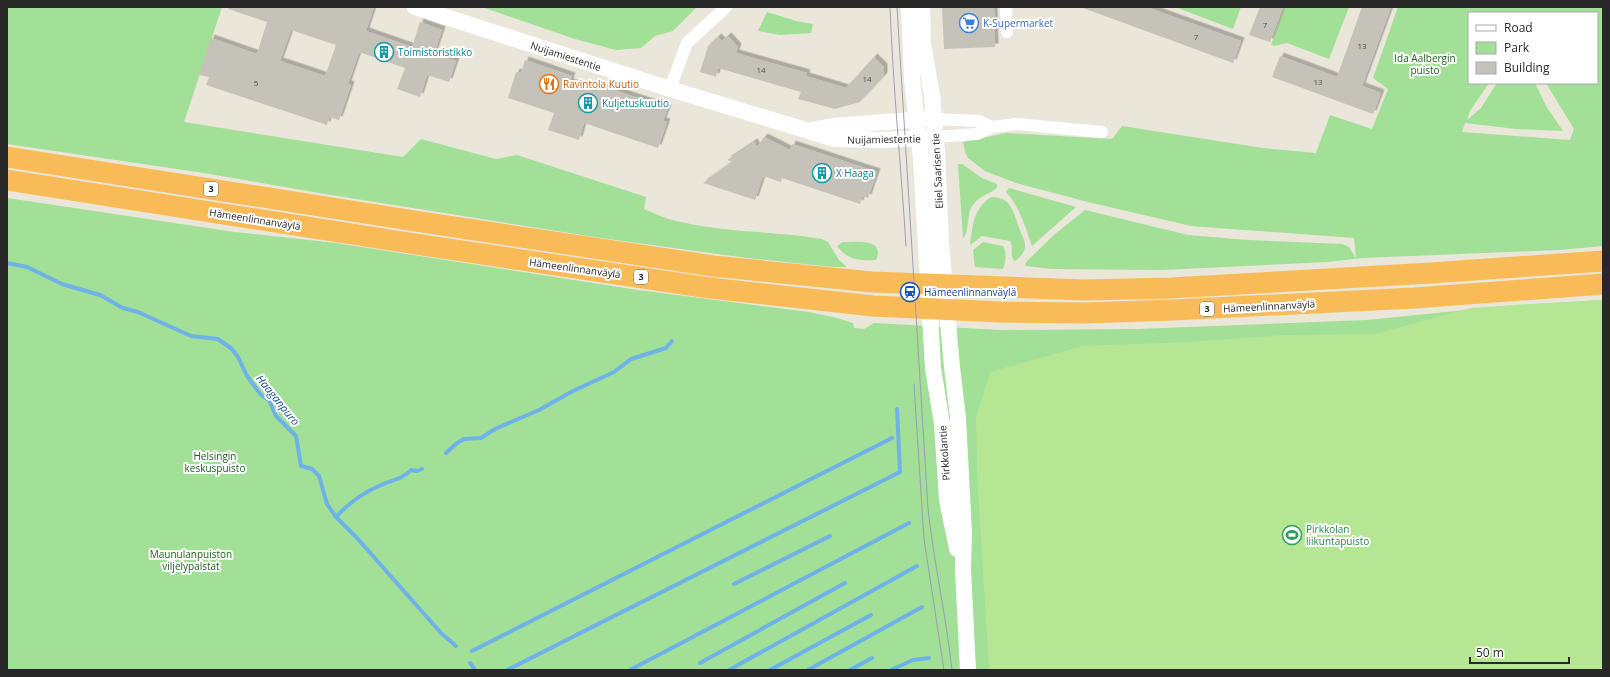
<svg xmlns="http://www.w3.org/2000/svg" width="1610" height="677" viewBox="0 0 1610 677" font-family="'Open Sans',sans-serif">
<defs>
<filter id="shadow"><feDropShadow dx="3.5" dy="-3.5" stdDeviation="0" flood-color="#0004"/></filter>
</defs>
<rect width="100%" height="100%" fill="#eae6da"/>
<path fill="#a2df97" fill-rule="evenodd" d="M 7,7 L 222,7 L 184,122 L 403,157 L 421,139 L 496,159 L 517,155 L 646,197 L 644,209 C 656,214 668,220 681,222 C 728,233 776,231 822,239 L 828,242 L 839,260 L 847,267 L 833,267 L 747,258 L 601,238 L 325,194 L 204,173 L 7,144 Z
M 482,7 L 697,7 L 673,31 L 655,36 L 641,48 L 616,50 L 575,39 Z
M 1175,7 L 1241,7 L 1233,29 Z
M 1285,7 L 1349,7 L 1329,59 L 1287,43 L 1274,46 L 1271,45 Z
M 1398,7 L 1603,7 L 1603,246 L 1559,250 L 1362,258 L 1327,262 L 1162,270 L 1052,269 L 1026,266 L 1025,264 L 1028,260 L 1055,234 L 1085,210 L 1188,235 L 1248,240 L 1342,244 L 1349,247 L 1356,258 L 1354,238 L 1191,226 L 1088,202 L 1016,183 L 985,171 L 968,158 L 965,152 L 963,142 L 1006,133 L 1112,139 L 1122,126 L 1263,148 L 1316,153 L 1330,115 L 1372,129 L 1388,89 L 1373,78 ZM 1469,13 L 1597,13 L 1597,83 L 1546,83 L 1574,129 L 1570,140 L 1462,132 L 1465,123 L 1516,129 L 1563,131 L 1546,106 L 1535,83 L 1497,83 L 1481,108 L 1467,120 L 1470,111 L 1489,83 L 1469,83 Z
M 767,12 L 796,21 L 813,24 L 811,33 L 780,35 L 758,31 Z
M 958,164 L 962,164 L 982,178 L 997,184 L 997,187 C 991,195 979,194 971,208 C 967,217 969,233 963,238 Z
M 1009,188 L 1076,207 L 1032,246 C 1025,227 1020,207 1006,192 Z
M 991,197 C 1011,196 1014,213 1019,228 C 1021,233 1025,240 1025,246 C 1025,252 1020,258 1015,261 C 1009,257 1014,247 1010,241 L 982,236 L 970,245 L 970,244 C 973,225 973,209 991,197 Z
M 7,198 L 235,232 L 336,243 L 638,290 L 809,312 L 837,318 L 853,323 L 854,328 L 864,329 L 874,323 L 1000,330 L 1137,329 L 1367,320 L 1515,305 L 1603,300 L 1603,670 L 7,670 Z
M 843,242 C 856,242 886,238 876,260 C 859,261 848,260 837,246 Z
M 983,242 L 1003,246 C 1007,252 1006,262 1003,269 L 975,267 L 973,250 Z"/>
<path fill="#b4e693" d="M 1603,300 L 1603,670 L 989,670 L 977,473 L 976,417 L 990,372 L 1082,346 L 1187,342 L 1285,335 L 1374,334 L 1471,308 L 1515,305 Z"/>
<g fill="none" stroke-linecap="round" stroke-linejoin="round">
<path stroke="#6fb2ea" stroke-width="4" d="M 7,263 L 27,267 L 62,284 L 100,295 L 123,308 L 138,312 L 191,336 L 218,339 L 232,349 L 238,357 L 247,376 L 261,395 L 269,400 L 276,416 L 296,436 L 301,466 L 312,469 L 319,476 L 327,504 L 336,517 L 357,538 L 441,633 L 456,646
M 446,453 L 457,443 L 464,439 L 481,438 L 495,429 L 539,410 L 573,391 L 614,372 L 631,359 L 666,348 L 672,341
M 336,517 C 348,504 364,492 381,485 C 392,480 403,479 411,470 L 417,471 L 422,469
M 734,584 L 830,536
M 472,651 L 892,438
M 470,663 L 475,670
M 700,663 L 845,583
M 507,670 L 900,472 L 897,409
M 630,670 L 909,523
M 729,670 L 917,566
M 770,670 L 871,615
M 808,670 L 922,607
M 850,670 L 872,658
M 891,670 L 913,660 L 929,658"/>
</g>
<path fill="#c5c2b9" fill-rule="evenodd" filter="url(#shadow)" d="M 229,7 L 374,7 L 366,31 L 412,47 L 420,22 L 442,30 L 434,54 L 456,61 L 449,82 L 427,75 L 420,97 L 397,89 L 405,68 L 359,52 L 348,84 L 351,85 L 339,120 L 329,117 L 327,125 L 206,85 L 209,77 L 199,75 L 211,38 L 257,54 L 267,22 L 228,9 ZM 291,30 L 336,45 L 325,76 L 280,61 Z
M 942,7 L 994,7 L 995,47 L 944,49 Z
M 1083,7 L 1146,7 L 1241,41 L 1233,63 L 1083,8 Z
M 1260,7 L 1283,7 L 1270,42 L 1249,35 Z
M 1362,7 L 1391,7 L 1362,86 L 1381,93 L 1373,114 L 1272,77 L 1280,56 L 1337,77 Z
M 728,36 L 738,47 L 736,53 L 807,73 L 806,76 L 846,88 L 874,57 L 884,67 L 884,76 L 860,102 L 835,109 L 798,99 L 801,92 L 718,68 L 716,77 L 700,72 L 708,46 L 718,37 L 722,41 Z
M 525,60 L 572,76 L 570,82 L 591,89 L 593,83 L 668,108 L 663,121 L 667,122 L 658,148 L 584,123 L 579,140 L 548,130 L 554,113 L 508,98 L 516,72 L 521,73 Z
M 764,137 L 790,150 L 792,144 L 877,172 L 868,198 L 862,196 L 860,204 L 782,178 L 781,182 L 763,176 L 755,200 L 703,183 L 733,162 L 727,160 L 754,142 L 757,147 Z"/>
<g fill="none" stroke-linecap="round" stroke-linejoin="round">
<path stroke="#fff" stroke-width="12" d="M 1006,7 L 1007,32
M 670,89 L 687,43 L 726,7
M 934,119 L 978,121 L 992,127
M 936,137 L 977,134 L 992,127 L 1016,124 L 1102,132"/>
<path stroke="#fff" stroke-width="16" d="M 415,7 L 670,89 L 835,139 L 881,140 L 929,138
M 909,7 L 912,80 L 921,159 L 933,368 L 942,424 L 947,500 L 957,549
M 922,7 L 923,45 L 932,95 L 937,152 L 941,243 L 952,367 L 958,418 L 964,533 L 963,570 L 968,670
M 811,130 L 833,126 L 925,119"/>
<path stroke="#f8bb57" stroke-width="21" d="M 7,157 L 415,221 L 713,266 L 872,282 L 1085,290 L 1171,288 L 1431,273 L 1603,261
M 7,180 L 409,243 L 710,288 L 873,306 L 1000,312 L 1085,313 L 1173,310 L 1414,298 L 1603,284"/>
<path stroke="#9e9db2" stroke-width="1" d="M 890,7 C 893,87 901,166 906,246
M 897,7 L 928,509 C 934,563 946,616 952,670
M 914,384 L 924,539 L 944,670"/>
</g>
<defs>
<g id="supermarket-ring" transform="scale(1)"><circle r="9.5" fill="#fff" stroke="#3f7fe0" stroke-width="1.5"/><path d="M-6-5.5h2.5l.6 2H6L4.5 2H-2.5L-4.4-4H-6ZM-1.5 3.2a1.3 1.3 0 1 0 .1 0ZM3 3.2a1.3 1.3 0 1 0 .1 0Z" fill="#3f7fe0"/></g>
<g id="building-ring" transform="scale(1)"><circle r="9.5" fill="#fff" stroke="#0f9aa8" stroke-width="1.5"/><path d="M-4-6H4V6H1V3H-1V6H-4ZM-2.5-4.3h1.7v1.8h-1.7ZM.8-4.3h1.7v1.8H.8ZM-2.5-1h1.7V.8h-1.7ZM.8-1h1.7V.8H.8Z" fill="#0f9aa8"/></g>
<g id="restaurant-ring" transform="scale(1)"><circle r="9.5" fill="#fff" stroke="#e8710a" stroke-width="1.5"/><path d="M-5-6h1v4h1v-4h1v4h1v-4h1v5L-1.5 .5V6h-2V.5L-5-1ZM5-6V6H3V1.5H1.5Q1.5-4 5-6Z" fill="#e8710a"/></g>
<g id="station-ring" transform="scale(1)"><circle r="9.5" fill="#fff" stroke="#1a4fb4" stroke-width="1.5"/><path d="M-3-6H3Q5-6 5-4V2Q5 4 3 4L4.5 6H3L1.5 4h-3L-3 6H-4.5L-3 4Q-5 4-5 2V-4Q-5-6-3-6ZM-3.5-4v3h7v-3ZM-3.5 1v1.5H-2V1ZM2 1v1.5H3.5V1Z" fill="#1a4fb4"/></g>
<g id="stadium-ring" transform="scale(1)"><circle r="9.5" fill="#fff" stroke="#2e9e5b" stroke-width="1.5"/><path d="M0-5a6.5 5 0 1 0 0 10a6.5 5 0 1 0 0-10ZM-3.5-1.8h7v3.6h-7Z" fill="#2e9e5b"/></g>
</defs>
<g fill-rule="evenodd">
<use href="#supermarket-ring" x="969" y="23"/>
<use href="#building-ring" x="384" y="52"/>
<use href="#restaurant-ring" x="549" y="84"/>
<use href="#building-ring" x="588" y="103"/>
<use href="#building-ring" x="822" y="173"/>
<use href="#station-ring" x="910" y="292"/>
<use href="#stadium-ring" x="1292" y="535"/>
</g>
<g text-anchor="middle" stroke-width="4" stroke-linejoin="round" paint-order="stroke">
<g font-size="8" fill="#4f4e4c">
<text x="1265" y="28">7</text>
<text x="1196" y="40">7</text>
<text x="1362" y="49">13</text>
<text x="761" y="73">14</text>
<text x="867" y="82">14</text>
<text x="1318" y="85">13</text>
<text x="256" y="86">5</text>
</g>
<g fill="#fff" stroke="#686868" stroke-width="1">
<rect x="204" y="182" width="14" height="14" rx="3"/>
<rect x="634" y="270" width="14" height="14" rx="3"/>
<rect x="1200" y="302" width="14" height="14" rx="3"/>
</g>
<g font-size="9" font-weight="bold" fill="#282828">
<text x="211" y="192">3</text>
<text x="641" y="280">3</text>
<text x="1207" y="312">3</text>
</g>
<g font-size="10" fill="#366cbe" stroke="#fff" text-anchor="start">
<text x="983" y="27">K-Supermarket</text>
</g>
<g font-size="10" fill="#0d838f" stroke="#fff" text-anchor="start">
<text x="398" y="56">Toimistoristikko</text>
<text x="602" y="107">Kuljetuskuutio</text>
<text x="836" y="177">X Haaga</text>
</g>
<g font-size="10" fill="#282828" stroke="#fff">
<text transform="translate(566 56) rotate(18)" y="4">Nuijamiestentie</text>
<text transform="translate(884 139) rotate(-1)" y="4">Nuijamiestentie</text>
<text transform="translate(937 171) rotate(-93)" y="4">Eliel Saarisen tie</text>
<text transform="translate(255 219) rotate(9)" y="4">Hämeenlinnanväylä</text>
<text transform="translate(575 268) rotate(8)" y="4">Hämeenlinnanväylä</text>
<text transform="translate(1269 306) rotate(-3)" y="4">Hämeenlinnanväylä</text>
<text transform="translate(944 453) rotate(-94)" y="4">Pirkkolantie</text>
</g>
<g font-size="10" fill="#1d611c" stroke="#fff">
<text x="1425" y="62">Ida Aalbergin<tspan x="1425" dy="12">puisto</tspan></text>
<text x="215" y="460">Helsingin<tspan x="215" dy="12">keskuspuisto</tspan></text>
<text x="191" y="558">Maunulanpuiston<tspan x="191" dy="12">viljelypalstat</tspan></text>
</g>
<g font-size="10" fill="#c56008" stroke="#fff" text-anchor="start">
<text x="563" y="88">Ravintola Kuutio</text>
</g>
<g font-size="10" fill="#164399" stroke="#fff" text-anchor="start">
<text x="924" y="296">Hämeenlinnanväylä</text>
</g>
<g font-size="10" fill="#27864d" stroke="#fff" text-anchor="start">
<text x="1306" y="533">Pirkkolan<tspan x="1306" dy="12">liikuntapuisto</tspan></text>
</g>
<g font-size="11" font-style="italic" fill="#124e92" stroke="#fff">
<text transform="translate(278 400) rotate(51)" y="4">Haaganpuro</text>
</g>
</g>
<rect width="1610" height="677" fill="none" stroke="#282828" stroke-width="16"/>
<rect x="1468" y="12" width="130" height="72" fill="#ffffff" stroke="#a9a9a9"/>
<rect x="1476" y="25" width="20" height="6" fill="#ffffff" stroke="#a9a9a9"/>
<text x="1504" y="32" font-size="12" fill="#282828">Road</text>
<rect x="1476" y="42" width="20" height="12" fill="#a2df97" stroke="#a9a9a9"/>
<text x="1504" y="52" font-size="12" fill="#282828">Park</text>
<rect x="1476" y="62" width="20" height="12" fill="#c5c2b9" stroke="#a9a9a9"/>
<text x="1504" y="72" font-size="12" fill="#282828">Building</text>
<path d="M1470 657v6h99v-6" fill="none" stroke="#282828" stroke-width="2"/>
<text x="1476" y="657" font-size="12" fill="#282828" stroke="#ffffff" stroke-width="3" paint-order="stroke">50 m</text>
</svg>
